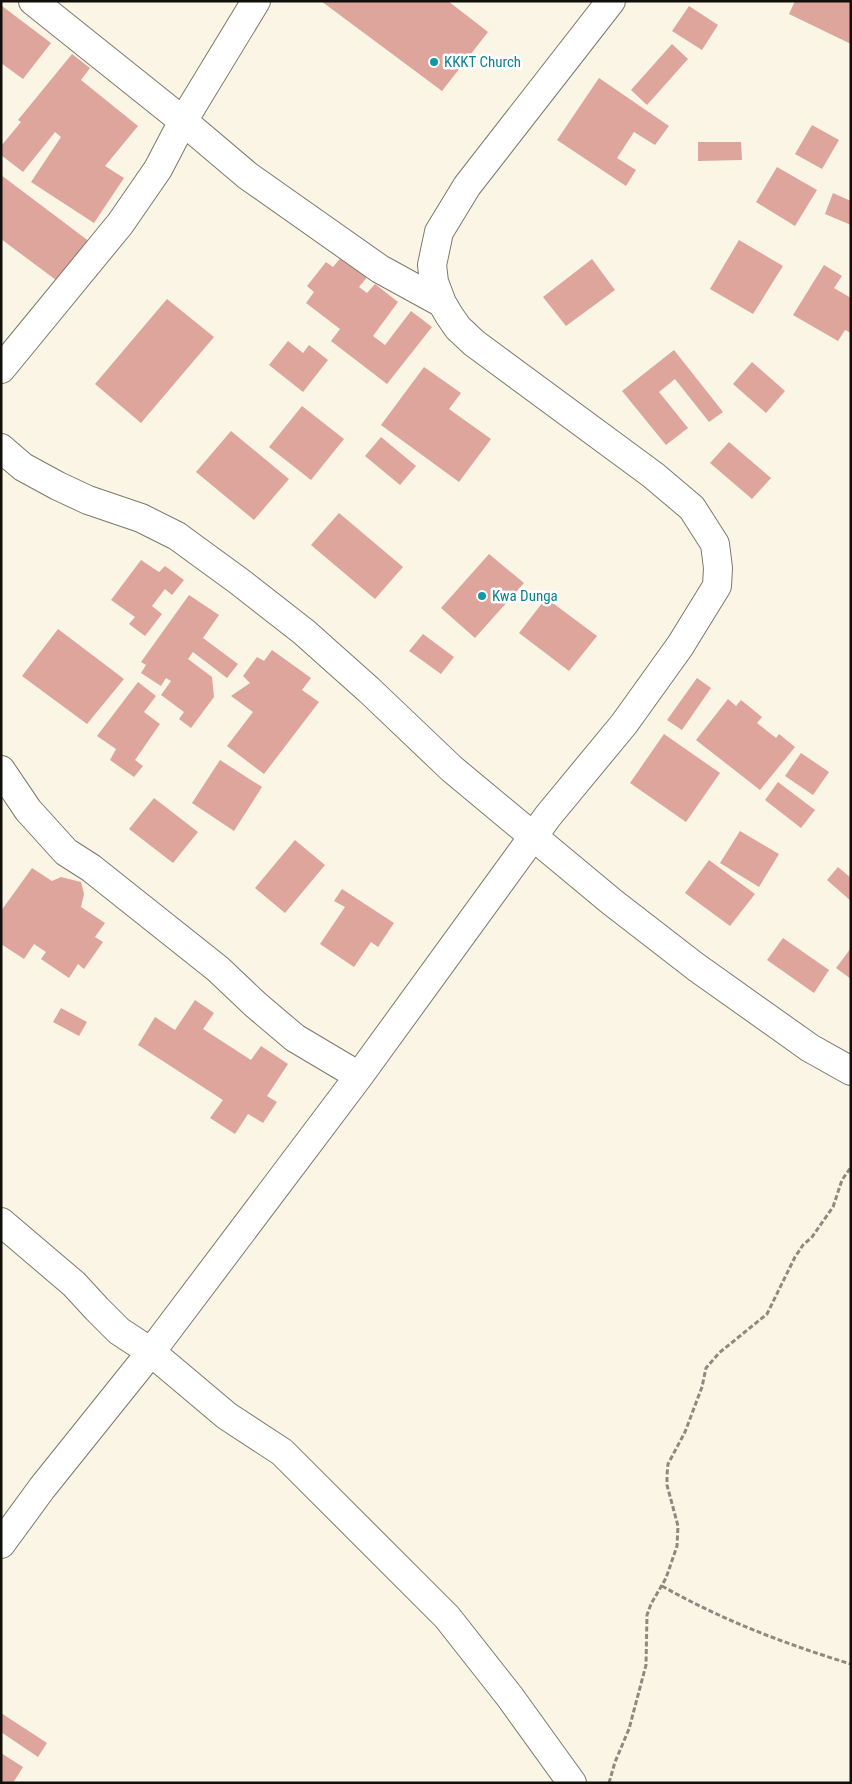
<svg xmlns="http://www.w3.org/2000/svg" width="852" height="1784" viewBox="0 0 852 1784" font-family="'Roboto Condensed',sans-serif">
<rect width="100%" height="100%" fill="#faf5e5"/>
<path fill="#dda59b" d="M 321,1 L 448,1 L 488,32 L 442,91 Z
M 795,1 L 851,1 L 851,44 L 789,14 Z
M 2,6 L 51,43 L 23,79 L 1,63 Z
M 689,6 L 718,25 L 702,50 L 672,31 Z
M 672,44 L 688,59 L 647,105 L 631,90 Z
M 72,54 L 90,68 L 81,80 L 138,126 L 105,166 L 124,178 L 94,223 L 31,182 L 61,137 L 55,132 L 23,172 L 1,155 L 1,146 L 21,122 L 18,120 Z
M 599,78 L 669,126 L 655,145 L 634,132 L 617,158 L 636,170 L 626,186 L 557,140 Z
M 812,125 L 839,140 L 822,169 L 795,154 Z
M 698,142 L 741,142 L 742,160 L 698,161 Z
M 777,167 L 817,190 L 795,226 L 756,202 Z
M 1,175 L 90,242 L 60,283 L 1,239 Z
M 833,193 L 851,201 L 851,225 L 825,214 Z
M 739,240 L 783,266 L 753,314 L 710,289 Z
M 343,255 L 369,275 L 359,287 L 367,293 L 375,284 L 398,302 L 373,336 L 385,345 L 411,311 L 432,327 L 387,384 L 331,341 L 340,329 L 306,303 L 314,292 L 307,286 L 326,262 L 333,267 Z
M 592,259 L 615,290 L 566,326 L 543,297 Z
M 824,265 L 842,276 L 834,288 L 851,298 L 851,333 L 845,330 L 838,341 L 793,315 Z
M 167,299 L 214,337 L 141,423 L 95,384 Z
M 288,341 L 303,353 L 309,345 L 328,360 L 303,392 L 269,365 Z
M 674,350 L 723,412 L 709,422 L 675,379 L 659,392 L 688,428 L 666,445 L 622,391 Z
M 752,362 L 785,391 L 766,413 L 733,384 Z
M 424,367 L 461,393 L 449,409 L 491,439 L 459,482 L 381,425 Z
M 302,406 L 344,439 L 311,480 L 269,447 Z
M 231,431 L 289,479 L 254,520 L 196,472 Z
M 381,437 L 416,466 L 400,485 L 365,456 Z
M 729,442 L 771,478 L 752,499 L 710,463 Z
M 339,513 L 403,567 L 375,599 L 311,545 Z
M 489,554 L 524,583 L 475,638 L 441,608 Z
M 141,560 L 159,572 L 165,566 L 184,580 L 172,595 L 165,589 L 152,606 L 162,614 L 145,636 L 129,624 L 135,617 L 111,600 Z
M 189,595 L 219,615 L 203,638 L 238,664 L 227,678 L 193,652 L 188,659 L 212,677 L 214,697 L 191,728 L 179,719 L 184,712 L 161,695 L 171,681 L 166,678 L 161,686 L 141,673 L 146,665 L 141,662 Z
M 546,598 L 597,636 L 569,671 L 519,633 Z
M 58,629 L 124,679 L 87,724 L 22,676 Z
M 423,634 L 454,657 L 441,674 L 409,651 Z
M 272,650 L 311,678 L 302,690 L 319,702 L 264,774 L 227,746 L 253,712 L 231,696 L 250,683 L 243,676 L 257,657 L 264,661 Z
M 697,678 L 711,688 L 682,730 L 667,720 Z
M 138,682 L 156,696 L 144,712 L 160,724 L 135,760 L 143,766 L 134,777 L 110,760 L 116,749 L 97,736 Z
M 728,699 L 736,706 L 741,700 L 762,717 L 757,723 L 776,738 L 779,734 L 795,747 L 760,790 L 696,740 Z
M 664,734 L 720,773 L 686,822 L 630,783 Z
M 801,753 L 829,772 L 813,795 L 785,776 Z
M 220,760 L 262,787 L 234,831 L 192,803 Z
M 778,782 L 815,810 L 801,828 L 765,800 Z
M 154,798 L 198,832 L 173,863 L 129,829 Z
M 740,831 L 779,854 L 759,887 L 720,863 Z
M 295,840 L 325,865 L 285,913 L 255,888 Z
M 709,860 L 755,894 L 730,926 L 685,893 Z
M 838,867 L 851,878 L 851,901 L 827,880 Z
M 32,868 L 52,881 L 61,877 L 81,882 L 84,894 L 81,907 L 105,923 L 95,937 L 103,942 L 84,969 L 78,964 L 69,978 L 41,959 L 46,952 L 34,944 L 24,959 L 1,944 L 1,911 Z
M 342,889 L 394,923 L 378,947 L 371,942 L 354,967 L 320,944 L 345,907 L 334,901 Z
M 783,938 L 829,970 L 814,993 L 767,960 Z
M 851,948 L 851,979 L 836,968 Z
M 195,1000 L 214,1013 L 203,1029 L 251,1060 L 261,1046 L 288,1064 L 267,1096 L 277,1102 L 263,1123 L 248,1114 L 235,1134 L 210,1118 L 223,1100 L 138,1045 L 155,1017 L 175,1030 Z
M 61,1008 L 87,1022 L 79,1036 L 53,1022 Z
M 1,1713 L 47,1743 L 38,1757 L 1,1732 Z
M 1,1753 L 23,1767 L 13,1783 L 1,1783 Z"/>
<g fill="none" stroke-linecap="round" stroke-linejoin="round">
<g stroke="#7e796c" stroke-width="30">
<path id="street" d="M 33,1 L 183,121 L 248,176 L 380,269 L 442,303
M 1,369 L 120,224 L 158,169 L 183,121 L 256,1
M 1,448 L 23,467 L 58,486 L 88,500 L 141,518 L 177,536 L 240,582 L 304,632 L 369,690 L 452,769 L 612,902 L 696,967 L 810,1048 L 851,1071
M 1,770 L 28,810 L 66,852 L 91,868 L 218,969 L 256,1005 L 295,1038 L 359,1076
M 1,1222 L 74,1284 L 97,1309 L 119,1331 L 151,1352 L 227,1416 L 282,1452 L 447,1617 L 510,1697 L 572,1783
M 1,1544 L 42,1488 L 151,1352 L 359,1076 L 548,816 L 624,724 L 680,646 L 717,586 L 718,568 L 715,544 L 692,508 L 653,475 L 474,343 L 458,328 L 449,315 L 442,303 L 434,282 L 432,265 L 439,232 L 467,186 L 611,1"/>
</g>
<path stroke="#8d8a7f" stroke-width="3" stroke-dasharray="5 2.5" stroke-linecap="butt" d="M 662,1586 C 722,1620 785,1644 851,1664
M 609,1783 L 615,1762 L 629,1729 L 646,1665 L 647,1615 L 651,1604 L 666,1578 L 677,1546 L 678,1526 L 667,1485 L 667,1475 L 668,1464 L 685,1432 L 702,1387 L 706,1368 L 719,1353 L 767,1314 L 795,1257 L 803,1245 L 812,1237 L 833,1207 L 842,1180 L 851,1167"/>
<use href="#street" stroke="#fff" stroke-width="28"/>
</g>
<g fill="#0f9aa8" stroke="#fff" stroke-width="2">
<circle cx="434" cy="62" r="5"/>
<circle cx="482" cy="596" r="5"/>
</g>
<g text-anchor="middle" stroke-width="5" stroke-linejoin="round" paint-order="stroke">
<g font-size="15" fill="#0d838f" stroke="#fff" text-anchor="start">
<text x="444" y="67">KKKT Church</text>
<text x="492" y="601">Kwa Dunga</text>
</g>
</g>
<rect width="852" height="1784" fill="none" stroke="#100f0a" stroke-width="5"/>
</svg>
